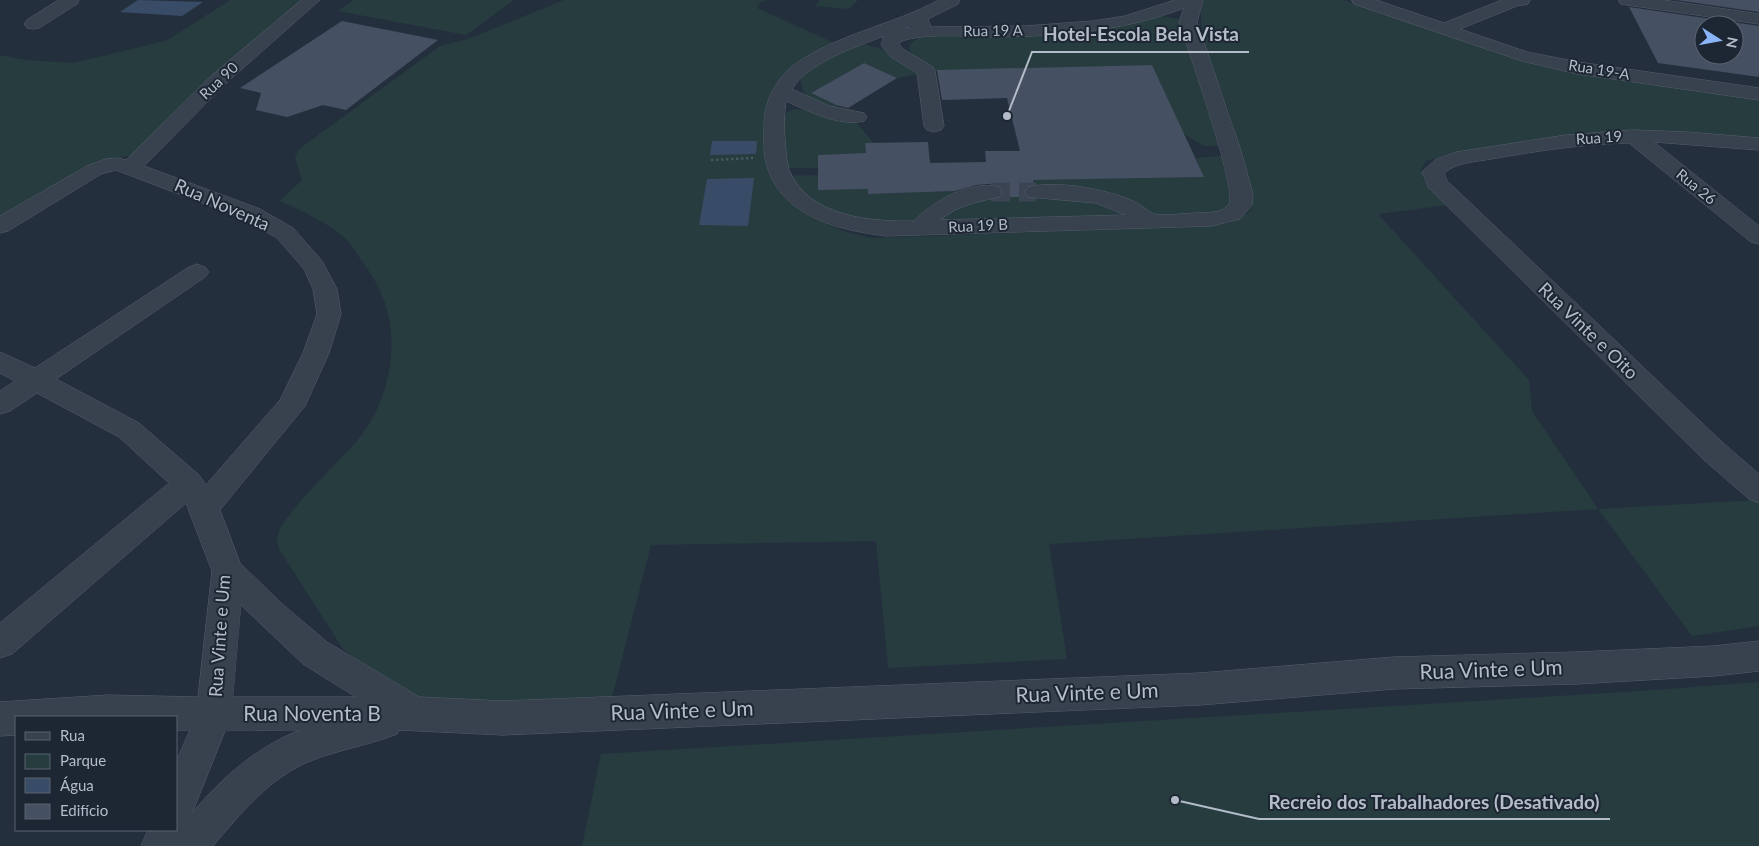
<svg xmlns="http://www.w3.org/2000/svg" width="1759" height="846" viewBox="0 0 1759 846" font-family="Lato,sans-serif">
<rect width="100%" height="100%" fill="#242f3e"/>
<path fill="#263c3f" d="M 230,0 L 309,0 L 139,154 L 99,161 L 0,220 L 0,55 L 26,60 L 74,63 L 168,40 Z
M 354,0 L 514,0 L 466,35 L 338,11 Z
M 564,0 L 769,0 L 761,2 L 757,8 L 841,46 L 787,82 L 774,170 L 815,218 L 846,232 L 872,238 L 1203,226 C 1222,225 1240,224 1252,207 L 1252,194 C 1244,167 1237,139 1229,112 C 1218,79 1194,34 1203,0 L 1344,0 L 1522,61 L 1759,99 L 1759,140 L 1572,136 L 1448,154 L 1426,161 L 1421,169 L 1424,180 L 1448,205 L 1378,214 L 1529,380 L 1532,411 L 1598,509 L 1759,500 L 1759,626 L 1692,636 L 1598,509 L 1049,544 L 1067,659 L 888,668 L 876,541 L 651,545 L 610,705 L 425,701 L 370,672 L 343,649 L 279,549 C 278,546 277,541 277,538 C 281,514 343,459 361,436 C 388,401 400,346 385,303 C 380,288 371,273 361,260 C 356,253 352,244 346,239 C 327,222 302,211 280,201 L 302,180 L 295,158 L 299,149 L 440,46 L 468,39 Z
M 820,0 L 858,0 L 849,9 L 815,6 Z
M 1161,16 L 1181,20 L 1227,146 L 1204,146 L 1184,134 L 1196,158 L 1229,155 L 1238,186 L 1225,214 L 886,227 L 825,212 L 784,176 L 818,175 L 818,190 L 868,189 L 868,194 L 990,190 L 992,197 L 1037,197 L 1033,180 L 1203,177 L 1196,158 L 1040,160 L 1152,65 L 934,71 L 912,54 L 909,49 L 910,44 L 920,37 Z
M 864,44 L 882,49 L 919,74 L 897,78 L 864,63 L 811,93 L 845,110 L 841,113 L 807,96 C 800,89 799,78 804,69 L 854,45 Z
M 795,109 L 815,111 L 854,120 L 874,143 L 865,143 L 866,153 L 818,155 L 818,168 L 781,168 L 783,117 L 787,112 Z
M 1759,682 L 1759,846 L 582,846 L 601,754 L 1640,691 Z"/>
<path fill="#394c67" d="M 138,0 L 203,2 L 182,16 L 120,12 Z
M 712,141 L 757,141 L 756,154 L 710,155 Z
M 754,178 L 748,226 L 699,225 L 707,179 Z"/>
<path fill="#455162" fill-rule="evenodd" d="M 1676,0 L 1759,0 L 1759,12 Z
M 1629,7 L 1759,26 L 1759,77 L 1658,63 ZM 1704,25 L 1734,25 L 1734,55 L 1704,55 Z
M 342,21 L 438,40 L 346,110 L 323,105 L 287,117 L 256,110 L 261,93 L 240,88 Z
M 864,63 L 897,78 L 848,108 L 836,105 L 811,93 Z
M 1152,65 L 1204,177 L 1033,180 L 1034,184 L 1028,185 L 1023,191 L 1026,197 L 1001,197 L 1004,191 L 1001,186 L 988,184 L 976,185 L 955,191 L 868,194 L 868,189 L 818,190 L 818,155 L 866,153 L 865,143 L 928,142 L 930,163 L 986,162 L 985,151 L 1020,151 L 1007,98 L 942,100 L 937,70 Z"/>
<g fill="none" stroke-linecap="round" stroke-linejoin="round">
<path stroke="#3a4453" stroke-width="19" stroke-dasharray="19 9" stroke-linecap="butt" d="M 991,192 L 1036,192"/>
<g stroke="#565f6c" stroke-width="1">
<path id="minor" d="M 59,0 L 79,0 L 77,4 L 39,28 L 33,29 L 27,28 L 24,24 L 27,20 Z
M 302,0 L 320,0 L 225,84 L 144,166 L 260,209 L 293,228 L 322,261 L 337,289 L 341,314 L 329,353 L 305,406 L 220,510 L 240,563 L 281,603 L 327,642 L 419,697 L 503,701 L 1200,673 L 1394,657 L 1576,652 L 1714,646 L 1759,641 L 1759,671 L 1714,676 L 1576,684 L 1394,689 L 1200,705 L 503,735 L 399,730 L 397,734 C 370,745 341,749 313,760 C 272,775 241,813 213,846 L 141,846 L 148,830 L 176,830 L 176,762 L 190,730 L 176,730 L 176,717 L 16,717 L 16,735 L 0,736 L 0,702 L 108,695 L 198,697 L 212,571 L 186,503 L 12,654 L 0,658 L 0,623 L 169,483 L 119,437 L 37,393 L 10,411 L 0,414 L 0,391 L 15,381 L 0,373 L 0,352 L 35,368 L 189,267 L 197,264 L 205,267 L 209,272 L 205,277 L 56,379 L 139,423 L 199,475 L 206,485 L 280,400 L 303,353 L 317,314 L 313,289 L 304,269 L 277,238 L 244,219 L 116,170 L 101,174 L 8,231 L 0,233 L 0,216 L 87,166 L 106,159 L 118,158 L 126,160 L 211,76 ZM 241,605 L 303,664 L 356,697 L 233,697 ZM 300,730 C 255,748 223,777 192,813 L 225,731 Z
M 939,0 L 960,0 L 958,4 L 928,19 L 931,27 L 1025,26 L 1093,21 L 1125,16 L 1175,0 L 1203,0 L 1197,22 L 1240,148 L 1253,194 L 1252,205 L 1240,219 L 1212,226 L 887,236 C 843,231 784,218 768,169 C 763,157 764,140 764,128 C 764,102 774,81 794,65 C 837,34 893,25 939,0 ZM 1184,8 L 1179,22 C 1187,46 1238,191 1229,204 C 1223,214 1207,212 1197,213 C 1188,213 1159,217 1152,213 C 1145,209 1140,204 1133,201 C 1106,189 1057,180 1028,187 L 1025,192 L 1028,197 L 1096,203 L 1126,215 L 940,220 C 958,205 977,202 999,197 L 1002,192 L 999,187 C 970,180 933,201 914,221 C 871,222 808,217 789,170 C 786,161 786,149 785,140 C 784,127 784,114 786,101 C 808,111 840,127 864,121 L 867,117 L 864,113 L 829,106 L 792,89 C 809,62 855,47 884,36 L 881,45 L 891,57 L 917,73 L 924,126 L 927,130 L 934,132 L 941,130 L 944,126 L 935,71 L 933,67 L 903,49 L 899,44 L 900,42 C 921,32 973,37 999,37 C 1062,36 1124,31 1184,8 ZM 913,25 L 914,28 L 905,28 Z
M 1352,0 L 1376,0 L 1444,23 L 1502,0 L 1530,0 L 1528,4 L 1517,6 L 1460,29 L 1527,52 L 1578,62 L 1759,88 L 1759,100 L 1578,74 L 1522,61 L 1354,4 Z
M 1619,0 L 1663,0 L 1759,14 L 1759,24 L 1627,5 L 1621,4 Z
M 1633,130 L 1686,132 L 1759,138 L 1759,150 L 1654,142 L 1759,226 L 1759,244 L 1751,242 L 1629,143 C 1582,144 1537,151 1491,159 C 1475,162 1457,162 1444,173 L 1447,181 L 1461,194 L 1723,443 L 1759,474 L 1759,503 L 1749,499 L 1703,459 L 1429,188 L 1422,172 L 1436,159 L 1457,152 L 1566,135 Z"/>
</g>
<path stroke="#44595c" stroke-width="2.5" stroke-dasharray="2.5 2.5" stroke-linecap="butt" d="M 711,160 L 753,158"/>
<use href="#minor" fill="#38414e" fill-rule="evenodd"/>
</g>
<g text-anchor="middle" stroke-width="4" stroke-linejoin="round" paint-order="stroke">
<g font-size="15" fill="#b4bcc9" stroke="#1d2633">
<text transform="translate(993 31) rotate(-1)" y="5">Rua 19 A</text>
<text transform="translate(1599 70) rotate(9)" y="5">Rua 19-A</text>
<text transform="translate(219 81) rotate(-43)" y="5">Rua 90</text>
<text transform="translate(1599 138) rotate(-4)" y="5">Rua 19</text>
<text transform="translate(1696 187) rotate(39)" y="5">Rua 26</text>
<text transform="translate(978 226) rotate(-3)" y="5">Rua 19 B</text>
</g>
<g font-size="18" fill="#b4bcc9" stroke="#1d2633">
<text transform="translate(222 205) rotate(24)" y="6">Rua Noventa</text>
<text transform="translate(1588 331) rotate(44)" y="6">Rua Vinte e Oito</text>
<text transform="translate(220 636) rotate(-86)" y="6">Rua Vinte e Um</text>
</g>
<g font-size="21" fill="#b4bcc9" stroke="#1d2633">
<text transform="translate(1491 670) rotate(-2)" y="7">Rua Vinte e Um</text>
<text transform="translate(1087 693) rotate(-2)" y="7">Rua Vinte e Um</text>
<text transform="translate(682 711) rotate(-2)" y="7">Rua Vinte e Um</text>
<text x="312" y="721">Rua Noventa B</text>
</g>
</g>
<path fill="none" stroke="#b4bcc9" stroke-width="2" d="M1007 116L1032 52H1249M1175 800L1259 819H1610"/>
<g fill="#b4bcc9" stroke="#1d2633" stroke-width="2">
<circle cx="1007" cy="116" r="5"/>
<circle cx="1175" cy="800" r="5"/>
</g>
<g font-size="19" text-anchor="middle" font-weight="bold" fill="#b4bcc9" stroke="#1d2633" stroke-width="4" stroke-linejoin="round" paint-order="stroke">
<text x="1141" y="41">Hotel-Escola Bela Vista</text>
<text x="1434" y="809">Recreio dos Trabalhadores (Desativado)</text>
</g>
<rect x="15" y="716" width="162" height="115" fill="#1d2633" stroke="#59626f"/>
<rect x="25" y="732" width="25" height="8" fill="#38414e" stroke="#59626f"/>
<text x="60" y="741" font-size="15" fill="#b4bcc9">Rua</text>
<rect x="25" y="754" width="25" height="15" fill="#263c3f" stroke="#59626f"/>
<text x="60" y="766" font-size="15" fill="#b4bcc9">Parque</text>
<rect x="25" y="778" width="25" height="15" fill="#394c67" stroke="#59626f"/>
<text x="60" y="791" font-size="15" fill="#b4bcc9">Água</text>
<rect x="25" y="804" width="25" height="15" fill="#455162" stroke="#59626f"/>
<text x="60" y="816" font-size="15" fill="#b4bcc9">Edifício</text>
<g transform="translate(1719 40) rotate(101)"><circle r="24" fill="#1d2633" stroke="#59626f"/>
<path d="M0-4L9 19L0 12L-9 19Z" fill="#8ab4f8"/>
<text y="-8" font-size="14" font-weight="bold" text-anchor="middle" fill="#b4bcc9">N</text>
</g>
</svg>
